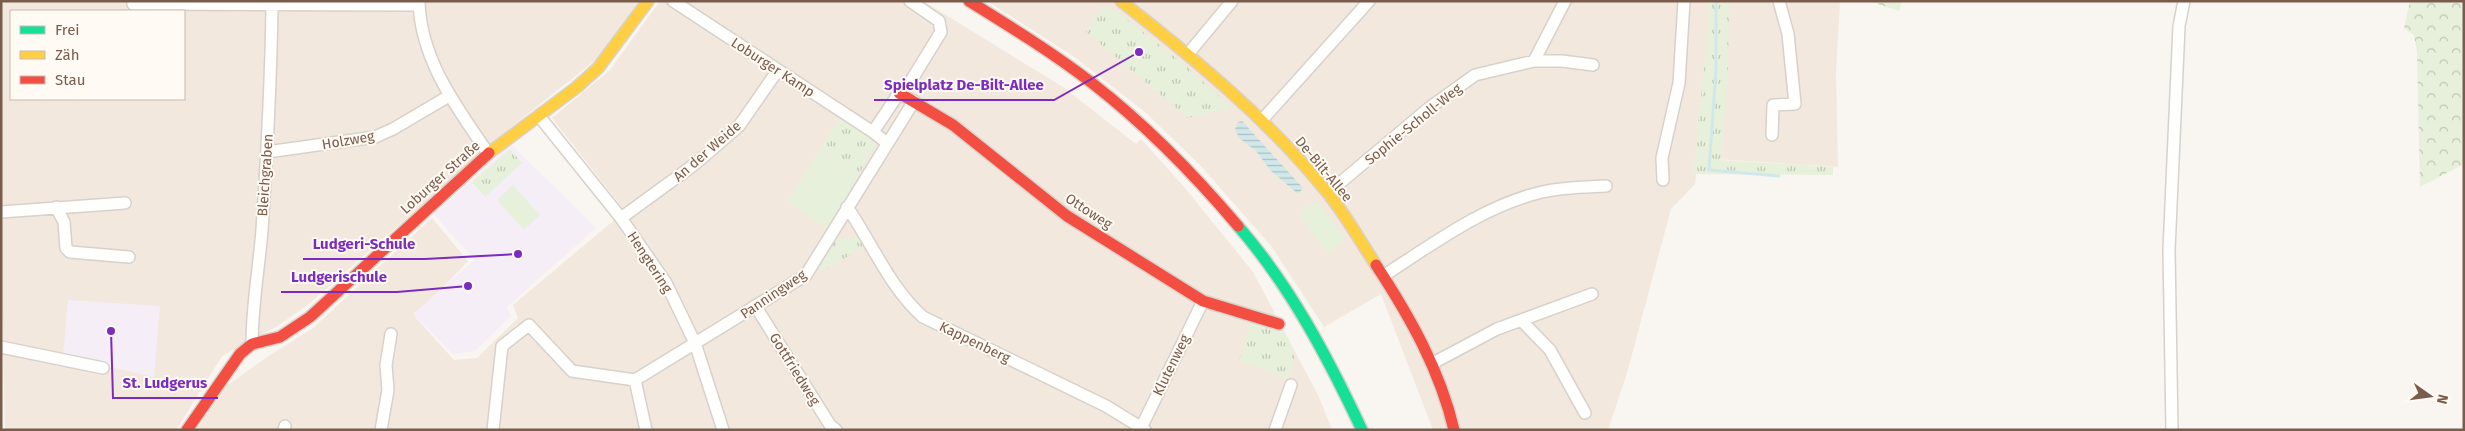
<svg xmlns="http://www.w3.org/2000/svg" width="2465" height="431" viewBox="0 0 2465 431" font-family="'Fira Sans',sans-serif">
<defs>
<pattern id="grass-tufts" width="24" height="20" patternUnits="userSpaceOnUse" patternTransform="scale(1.25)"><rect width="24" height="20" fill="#e7f0db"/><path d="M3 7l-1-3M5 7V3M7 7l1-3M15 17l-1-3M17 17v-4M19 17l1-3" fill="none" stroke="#c0c6b4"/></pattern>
<pattern id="forest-crowns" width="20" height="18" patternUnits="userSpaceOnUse" patternTransform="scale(1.25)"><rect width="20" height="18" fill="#e7f0db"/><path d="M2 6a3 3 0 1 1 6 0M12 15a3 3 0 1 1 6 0" fill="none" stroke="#c0c6b4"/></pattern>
<pattern id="water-rules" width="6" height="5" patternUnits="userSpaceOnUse" patternTransform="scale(1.25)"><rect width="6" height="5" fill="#d0e8ea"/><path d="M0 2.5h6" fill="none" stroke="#aebfc0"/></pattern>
</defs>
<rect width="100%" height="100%" fill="#f9f5f0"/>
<path fill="#f2e8de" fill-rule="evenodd" d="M 1,1 L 639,1 L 604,53 L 489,145 L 309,304 L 279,325 L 222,356 L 176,430 L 5,430 L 1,271 ZM 11,11 L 184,11 L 184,99 L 11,99 Z
M 660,1 L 923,1 L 1063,87 L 1136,144 L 1141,139 L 1185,188 L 1253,272 L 1319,397 L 1332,430 L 197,430 L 222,389 L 270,355 L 313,328 L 432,218 L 468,261 L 415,317 L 454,360 L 477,358 L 518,318 L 513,305 L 625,211 L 552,118 L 610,70 Z
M 987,1 L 1840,1 L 1836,71 L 1838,167 L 1698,158 L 1695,184 L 1671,209 L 1627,373 L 1608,430 L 1433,430 L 1381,294 L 1324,327 L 1272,247 L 1200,165 L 1145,112 L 1076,58 Z"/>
<path fill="#f6eef6" d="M 511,144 L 596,228 L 507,307 L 511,316 L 475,351 L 453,354 L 413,314 L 474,260 L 434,214 Z
M 68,300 L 160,306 L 154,377 L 63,356 Z"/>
<path fill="url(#grass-tufts)" d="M 1708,1 L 1729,1 L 1728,67 L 1721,160 L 1833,167 L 1833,175 L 1693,174 L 1709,22 Z
M 1103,6 L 1119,13 L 1187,67 L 1232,108 L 1188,118 L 1086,32 Z
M 840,118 L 863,132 L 876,144 L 858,176 L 819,150 Z
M 510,149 L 522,163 L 485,197 L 472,182 Z
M 836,234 L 842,239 L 847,237 L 852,238 L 858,235 L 866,246 L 822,271 L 817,263 Z
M 1252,320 L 1282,329 L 1288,338 L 1294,352 L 1294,363 L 1288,379 L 1239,360 Z"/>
<path fill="url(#forest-crowns)" d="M 1869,1 L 1902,1 L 1899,11 Z
M 2410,1 L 2464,1 L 2464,164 L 2420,187 L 2417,52 L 2414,35 L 2404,28 Z"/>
<path fill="#e7f0db" d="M 819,151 L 858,177 L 828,229 L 787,201 Z
M 513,185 L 540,215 L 524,230 L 497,200 Z
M 1317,200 L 1346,239 L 1328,253 L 1298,215 Z"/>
<path fill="url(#water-rules)" d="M 1242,121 L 1303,188 L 1300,192 L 1297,193 L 1271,171 L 1256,151 L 1239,138 L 1235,129 L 1238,122 Z"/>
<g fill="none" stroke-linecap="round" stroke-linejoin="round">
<path stroke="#d0e8ea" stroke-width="3" d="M 1716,1 L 1716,70 L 1709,170 L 1779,176"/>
<g stroke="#d7d1cb" stroke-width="14">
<path id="street" d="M 133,1 L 133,4 L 151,4
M 151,1 L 151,4 L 419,5
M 419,1 C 420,59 457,108 488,153
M 673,1 L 873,132
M 1188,54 L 1232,1
M 1534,61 L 1565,1
M 539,116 L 621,218 L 666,283 L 695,343 L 723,430
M 1262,120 L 1369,1
M 1772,135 L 1773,105 L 1795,104 L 1788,34 L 1779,1
M 887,143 L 873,132 L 899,93 L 909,84 L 941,32 L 939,21 L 910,1
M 267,152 L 375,137 L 393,129 L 449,96
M 1663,180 L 1662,158 L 1679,83 L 1684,1
M 1328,193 L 1429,108 L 1475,75 L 1534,61 L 1562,61 L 1593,65
M 56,207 L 64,222 L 66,248 L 70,252 L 129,257
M 847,207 C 872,243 890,288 923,317 L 1106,406 L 1145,430
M 1,212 L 125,203
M 621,218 L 695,164 L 739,126 L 778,70
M 1383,276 C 1433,244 1483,206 1542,192 C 1563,187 1585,187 1606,186
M 756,307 L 830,425 L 836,430
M 1521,320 L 1550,350 L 1585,413
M 252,344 C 252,305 259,268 262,230 C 267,155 271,80 272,5
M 1,347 L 103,368
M 1433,363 L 1497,329 L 1592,294
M 635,380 L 806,275 L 914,101
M 635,380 L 646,430
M 284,430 L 285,426
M 381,430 L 388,390 L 386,365 L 391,334
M 493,430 L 502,346 L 529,325 L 572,371 L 635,380
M 1140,430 L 1203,301
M 1275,430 L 1291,385
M 2172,430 L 2169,250 L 2179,26 L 2184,1"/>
</g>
<g stroke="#d9d2cb" stroke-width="14">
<path id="fast" d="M 1238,226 C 1291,287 1328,358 1362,430"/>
</g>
<g stroke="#d9d2cb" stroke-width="14">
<path id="slow" d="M 1121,1 C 1195,59 1268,119 1327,192 C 1346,215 1360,241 1376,265
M 489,153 L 577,87 L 598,68 L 648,1"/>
</g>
<g stroke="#d9d2cb" stroke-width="14">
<path id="jam" d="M 969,1 C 1011,27 1053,53 1092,83 C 1146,125 1194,174 1238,226
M 899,93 L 953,125 L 1067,216 L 1203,301 L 1279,324
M 1376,265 C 1410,317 1440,370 1454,430
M 187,430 L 240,354 L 252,344 L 280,337 L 310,317 L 489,153"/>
</g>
<use href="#street" stroke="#fefefd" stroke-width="11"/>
<use href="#fast" stroke="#16e098" stroke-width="11"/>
<use href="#slow" stroke="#ffcf43" stroke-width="11"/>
<use href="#jam" stroke="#f24e42" stroke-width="11"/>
</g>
<g text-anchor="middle" stroke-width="4" stroke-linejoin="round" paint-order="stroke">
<g font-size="14" fill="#7a5c4d" stroke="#fffaf3">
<text transform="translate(773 67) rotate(33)" y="5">Loburger Kamp</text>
<text transform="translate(1413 124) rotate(-39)" y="5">Sophie-Scholl-Weg</text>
<text transform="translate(348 140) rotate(-10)" y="5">Holzweg</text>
<text transform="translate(707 151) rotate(-41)" y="5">An der Weide</text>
<text transform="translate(1324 169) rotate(50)" y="5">De-Bilt-Allee</text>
<text transform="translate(265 175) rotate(-86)" y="5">Bleichgraben</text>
<text transform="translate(440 177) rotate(-42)" y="5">Loburger Straße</text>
<text transform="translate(1089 211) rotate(33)" y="5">Ottoweg</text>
<text transform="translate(650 262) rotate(57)" y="5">Hengtering</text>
<text transform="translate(773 294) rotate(-34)" y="5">Panningweg</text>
<text transform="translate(975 342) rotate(26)" y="5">Kappenberg</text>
<text transform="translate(1171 365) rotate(-64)" y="5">Klutenweg</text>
<text transform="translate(795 369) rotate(58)" y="5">Gottfriedweg</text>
</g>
</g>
<path fill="none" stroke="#7b2cbf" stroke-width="2" d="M1139 52L1054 100H874M518 254L425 259H303M468 286L397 292H281M111 331L113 398H218"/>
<g fill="#7b2cbf" stroke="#fffaf3" stroke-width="2">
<circle cx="1139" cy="52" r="5"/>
<circle cx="518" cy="254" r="5"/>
<circle cx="468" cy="286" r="5"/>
<circle cx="111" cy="331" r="5"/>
</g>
<g font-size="15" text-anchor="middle" font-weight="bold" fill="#7b2cbf" stroke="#fffaf3" stroke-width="4" stroke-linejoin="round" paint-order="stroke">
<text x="964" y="90">Spielplatz De-Bilt-Allee</text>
<text x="364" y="249">Ludgeri-Schule</text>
<text x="339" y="282">Ludgerischule</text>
<text x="165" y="388">St. Ludgerus</text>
</g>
<rect width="2465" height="431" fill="none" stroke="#7a5c4d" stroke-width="5"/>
<rect x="10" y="10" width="175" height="90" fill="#fffaf3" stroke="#cabbb1"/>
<rect x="20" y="26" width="25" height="8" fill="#16e098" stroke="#cabbb1"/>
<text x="55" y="35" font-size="15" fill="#7a5c4d">Frei</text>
<rect x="20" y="51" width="25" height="8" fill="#ffcf43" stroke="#cabbb1"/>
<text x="55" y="60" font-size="15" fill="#7a5c4d">Zäh</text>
<rect x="20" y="76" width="25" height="8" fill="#f24e42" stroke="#cabbb1"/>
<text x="55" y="85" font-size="15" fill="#7a5c4d">Stau</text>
<g transform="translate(2430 396) rotate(104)" stroke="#fffaf3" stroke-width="4" paint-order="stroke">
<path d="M0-4L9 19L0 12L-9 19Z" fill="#7a5c4d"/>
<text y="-8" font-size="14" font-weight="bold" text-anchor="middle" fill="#7a5c4d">N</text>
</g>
</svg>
